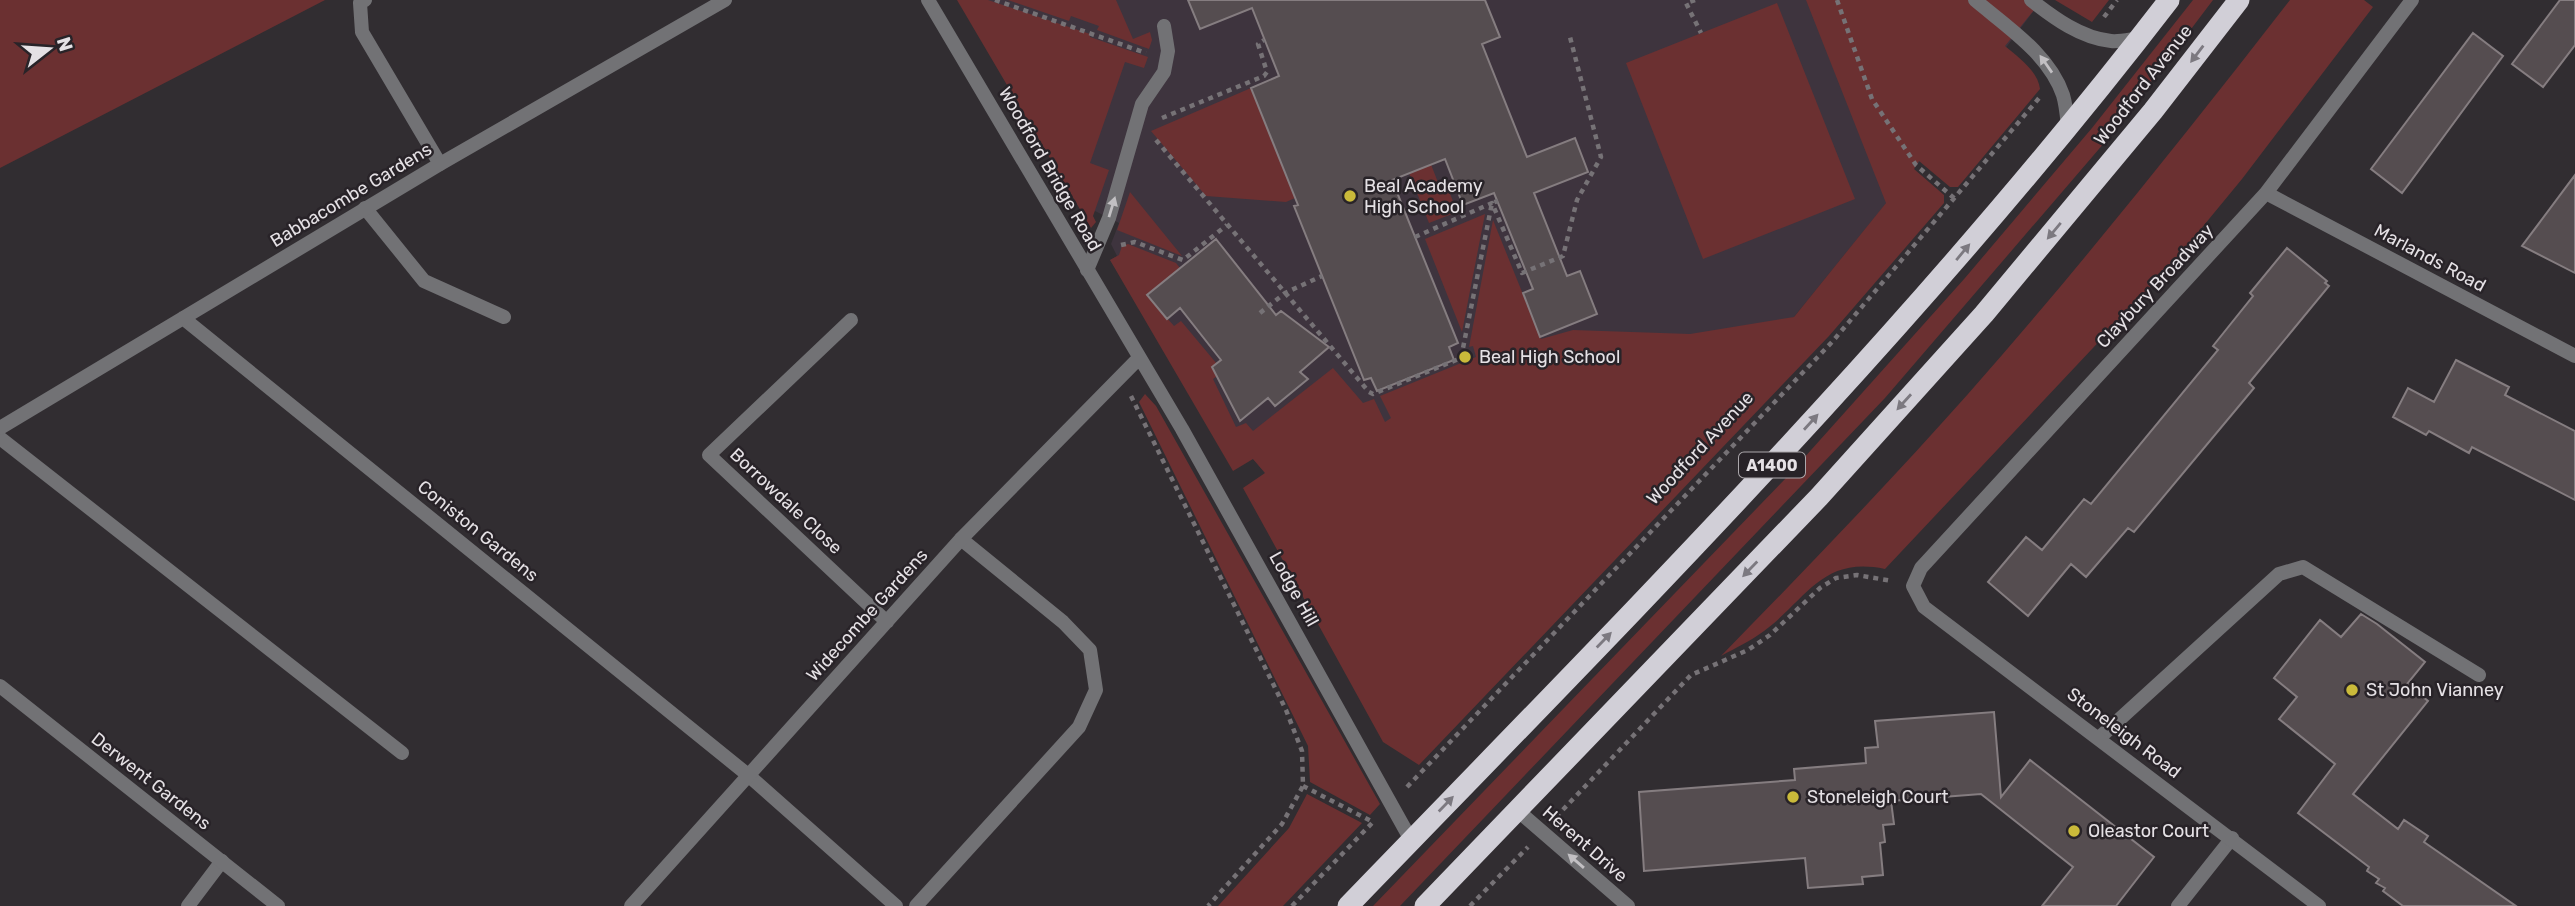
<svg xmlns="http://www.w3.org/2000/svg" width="2575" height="906" viewBox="0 0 2575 906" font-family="Rubik,sans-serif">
<rect width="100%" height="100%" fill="#312d31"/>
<path fill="#3e343e" d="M 966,0 L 2042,0 L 1914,169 L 1794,317 L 1247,495 L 1265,473 L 1199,396 L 1110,260 L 1117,256 L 1111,244 L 1119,223 L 1095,211 L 1092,213 Z"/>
<path fill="#6b3031" d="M 0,0 L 325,0 L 0,168 Z
M 957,0 L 988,0 L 1090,34 L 1090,37 L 1148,57 L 1144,68 L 1125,62 L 1090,163 L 1109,170 L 1093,216 L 1096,222 L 1091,228 Z
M 1008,0 L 1116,0 L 1133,39 L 1150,32 L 1152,40 L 1149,49 L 1097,30 L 1099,26 L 1071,16 L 1069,21 Z
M 1806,0 L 2042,0 L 2005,46 C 2018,57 2038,71 2040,89 L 1958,187 L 1950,187 L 1919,161 L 1914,169 L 1944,195 L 1944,203 L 1829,336 L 1419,765 L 1383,742 L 1243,488 L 1265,473 L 1253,459 L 1233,471 L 1110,260 L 1119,255 L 1122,246 L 1128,244 L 1176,263 L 1180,268 L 1147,295 L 1174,326 L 1181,321 L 1217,364 L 1217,376 L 1213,379 L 1236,427 L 1246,423 L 1253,431 L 1333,368 L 1363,403 L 1374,399 L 1385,422 L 1391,418 L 1380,396 L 1476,357 L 1473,346 L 1469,347 L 1493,220 L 1541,339 L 1573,330 L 1690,334 L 1794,317 L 1886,203 Z
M 2055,0 L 2109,0 L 2092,22 Z
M 2193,0 L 2213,0 L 2111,135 L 1885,398 L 1400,906 L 1373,906 L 1786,478 L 1965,278 L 2092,128 Z
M 2290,0 L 2364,0 L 2373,7 L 2242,179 L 2172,264 L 1885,569 C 1822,556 1808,598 1764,631 C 1751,641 1735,648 1721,656 C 1805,570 1888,484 1968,394 C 2080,267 2186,134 2290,0 Z
M 1777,3 L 1855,199 L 1703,259 L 1626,63 Z
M 1251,88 L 1295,198 L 1286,202 L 1206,196 L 1151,131 Z
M 1425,149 L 1439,185 L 1446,183 L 1457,212 L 1429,223 L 1409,173 Z
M 1130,192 L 1182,256 L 1117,230 Z
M 1485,214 L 1462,332 L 1425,239 Z
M 1145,394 L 1156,406 L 1380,804 L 1370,815 L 1310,782 L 1308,746 L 1139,402 Z
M 1307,794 L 1362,823 L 1283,906 L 1218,906 L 1289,828 Z"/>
<path fill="#554d50" stroke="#857d80" stroke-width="2" d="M 1188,0 L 1485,0 L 1500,37 L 1482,44 L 1527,157 L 1575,138 L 1588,172 L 1534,193 L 1567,276 L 1580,271 L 1597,314 L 1540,337 L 1523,293 L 1533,289 L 1494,193 L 1463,205 L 1445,159 L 1392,180 L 1458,343 L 1449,347 L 1454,360 L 1377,391 L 1371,378 L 1364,380 L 1294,206 L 1298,205 L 1251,88 L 1279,76 L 1252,8 L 1200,29 Z
M 2560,0 L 2575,0 L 2575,45 L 2543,87 L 2512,64 Z
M 2473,33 L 2503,56 L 2402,193 L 2371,169 Z
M 2575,175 L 2575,273 L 2522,246 Z
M 1216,239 L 1276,315 L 1281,311 L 1329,347 L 1300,372 L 1308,379 L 1275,406 L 1268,398 L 1240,421 L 1212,367 L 1221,360 L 1180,308 L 1167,319 L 1147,295 Z
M 2287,248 L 2327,281 L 2325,283 L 2329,286 L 2249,383 L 2254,388 L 2134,532 L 2128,528 L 2086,577 L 2071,564 L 2028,616 L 1988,582 L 2026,537 L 2042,550 L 2084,499 L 2091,504 L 2218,350 L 2213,346 L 2253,296 L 2250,293 Z
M 2456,360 L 2509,387 L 2505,395 L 2575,431 L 2575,500 L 2472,447 L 2469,453 L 2429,431 L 2426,435 L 2393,417 L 2408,388 L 2434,402 Z
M 2361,614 L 2377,624 L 2425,662 L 2407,684 L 2428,701 L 2353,794 L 2398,829 L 2404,820 L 2428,836 L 2424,842 L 2516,906 L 2403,906 L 2383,891 L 2385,888 L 2376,883 L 2379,879 L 2367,871 L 2369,867 L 2298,813 L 2335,764 L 2279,719 L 2297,697 L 2274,678 L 2320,620 L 2341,637 Z
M 1994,712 L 2001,797 L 2030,760 L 2154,857 L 2116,906 L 2042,906 L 2073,867 L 1981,794 L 1891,801 L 1894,824 L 1883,825 L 1885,842 L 1880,843 L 1883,875 L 1862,877 L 1863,884 L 1808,888 L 1805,858 L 1644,871 L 1639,792 L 1795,780 L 1794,769 L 1866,763 L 1865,748 L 1878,747 L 1875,721 Z"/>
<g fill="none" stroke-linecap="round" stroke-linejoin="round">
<path stroke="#767276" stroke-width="4.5" stroke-dasharray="5 5" stroke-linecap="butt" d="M 995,0 L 1146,53
M 1695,0 L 1686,3 L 1701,33
M 1837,0 L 1872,99 L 1916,165 L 1955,199
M 2104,17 L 2117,0
M 1162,118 L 1264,76 L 1267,72 L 1258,44 L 1264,40
M 1156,140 L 1369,392 L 1373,394 L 1461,358 L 1492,203 L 1498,201
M 1415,237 L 1492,203 L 1522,273 L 1563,256 L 1577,200 L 1601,157 L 1570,37
M 1121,245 L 1135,242 L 1183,260 L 1227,225
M 1260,313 L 1285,293 L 1322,276
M 1131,396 L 1286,710 L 1302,751 L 1303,786 L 1282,824 L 1208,906
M 1303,786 L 1373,822
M 1407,787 L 1832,342 L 2040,97
M 1556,817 L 1691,675 L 1748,650 L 1770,635 L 1820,588 L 1836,578 L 1857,575 L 1892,581
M 1292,906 L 1374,821
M 1470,906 L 1528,847"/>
<path stroke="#727275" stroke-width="14" d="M 365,0 L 360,3 L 362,32 L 440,164
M 1975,0 C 2007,27 2049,54 2063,95 C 2066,105 2067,117 2068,127
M 2031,0 C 2054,18 2081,38 2111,41 C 2120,42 2131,39 2140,38
M 365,208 L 424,281 L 504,317
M 1087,270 L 1109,218 L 1142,104 L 1164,72 L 1168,51 L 1164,26
M 0,438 L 402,753
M 2099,738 L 2279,574 L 2303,567 L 2479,675
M 748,775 L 896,906
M 188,906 L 222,861
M 916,906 L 1079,727 L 1096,690 L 1090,650 L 1063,622 L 961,539
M 2178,906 L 2232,838"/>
<path stroke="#727275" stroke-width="14" d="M 928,0 L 1182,429 L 1411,840
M 2266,193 L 2575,356
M 183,318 L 748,775
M 851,320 L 709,455 L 887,622
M 0,428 L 440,164 L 725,0
M 0,686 L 278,906
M 1517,810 L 1628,906
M 631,906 L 961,539 L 1139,358
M 2319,906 L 1924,607 L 1913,586 L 1921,568 L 2266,193 L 2412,0"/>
<path stroke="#d1cfd7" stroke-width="21" d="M 1348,906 C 1631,613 1920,324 2169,0
M 1425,906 L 1819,497 L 1984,314 L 2153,111 L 2239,0"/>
</g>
<defs><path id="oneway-solid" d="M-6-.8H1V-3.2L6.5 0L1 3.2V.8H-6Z" transform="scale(1.75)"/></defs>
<g fill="#7c7980">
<use href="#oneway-solid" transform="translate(2197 54) rotate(127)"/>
<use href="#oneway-solid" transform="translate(2054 231) rotate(130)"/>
<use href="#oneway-solid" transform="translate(1963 252) rotate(-50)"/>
<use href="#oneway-solid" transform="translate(1904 402) rotate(132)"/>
<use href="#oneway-solid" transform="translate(1811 422) rotate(-48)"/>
<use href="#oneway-solid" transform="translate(1750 569) rotate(134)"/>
<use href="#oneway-solid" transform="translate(1604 640) rotate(-46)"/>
<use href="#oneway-solid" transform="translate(1446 804) rotate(-46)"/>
</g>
<g fill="#c2c0c3">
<use href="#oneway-solid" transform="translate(2046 64) rotate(-125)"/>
<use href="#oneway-solid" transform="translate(1112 207) rotate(-73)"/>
<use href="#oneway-solid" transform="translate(1576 861) rotate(-139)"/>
</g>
<g fill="#caba3a" stroke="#282328" stroke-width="2.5">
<circle cx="1350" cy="196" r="7"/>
<circle cx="1465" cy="357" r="7"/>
<circle cx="2352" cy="690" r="7"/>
<circle cx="1793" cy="797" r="7"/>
<circle cx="2074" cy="831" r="7"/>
</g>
<g text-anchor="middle" stroke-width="5" stroke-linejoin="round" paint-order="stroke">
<rect fill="#282328" stroke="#aca8ac" stroke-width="2" x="1739" y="452.5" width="66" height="25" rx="5"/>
<g font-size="16" font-weight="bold" fill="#e5e1e5">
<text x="1772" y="471">A1400</text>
</g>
<g font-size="18" fill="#e5e1e5" stroke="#282328">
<text transform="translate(2143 85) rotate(-52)" y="6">Woodford Avenue</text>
<text transform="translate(1050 169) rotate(60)" y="6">Woodford Bridge Road</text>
<text transform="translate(351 195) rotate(-31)" y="6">Babbacombe Gardens</text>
<text transform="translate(2430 258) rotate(28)" y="6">Marlands Road</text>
<text transform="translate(2155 286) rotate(-47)" y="6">Claybury Broadway</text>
<text transform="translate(1700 448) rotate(-47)" y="6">Woodford Avenue</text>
<text transform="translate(786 501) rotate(43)" y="6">Borrowdale Close</text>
<text transform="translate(478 531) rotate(39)" y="6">Coniston Gardens</text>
<text transform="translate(1294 589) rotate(61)" y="6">Lodge Hill</text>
<text transform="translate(867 615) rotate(-48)" y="6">Widecombe Gardens</text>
<text transform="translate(2124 733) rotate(37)" y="6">Stoneleigh Road</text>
<text transform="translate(151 781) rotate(38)" y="6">Derwent Gardens</text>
<text transform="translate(1585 844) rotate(41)" y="6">Herent Drive</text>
</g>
<g font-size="18" fill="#e5e1e5" stroke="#282328" text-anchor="start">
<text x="1364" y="192">Beal Academy<tspan x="1364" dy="21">High School</tspan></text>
<text x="1479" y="363">Beal High School</text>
<text x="2366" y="696">St John Vianney</text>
<text x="1807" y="803">Stoneleigh Court</text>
<text x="2088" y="837">Oleastor Court</text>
</g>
</g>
<g transform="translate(49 49) rotate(73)" stroke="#282328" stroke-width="5" paint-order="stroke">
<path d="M0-5L12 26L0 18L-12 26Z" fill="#e5e1e5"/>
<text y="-10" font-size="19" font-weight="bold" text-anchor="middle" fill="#e5e1e5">N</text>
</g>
</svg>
